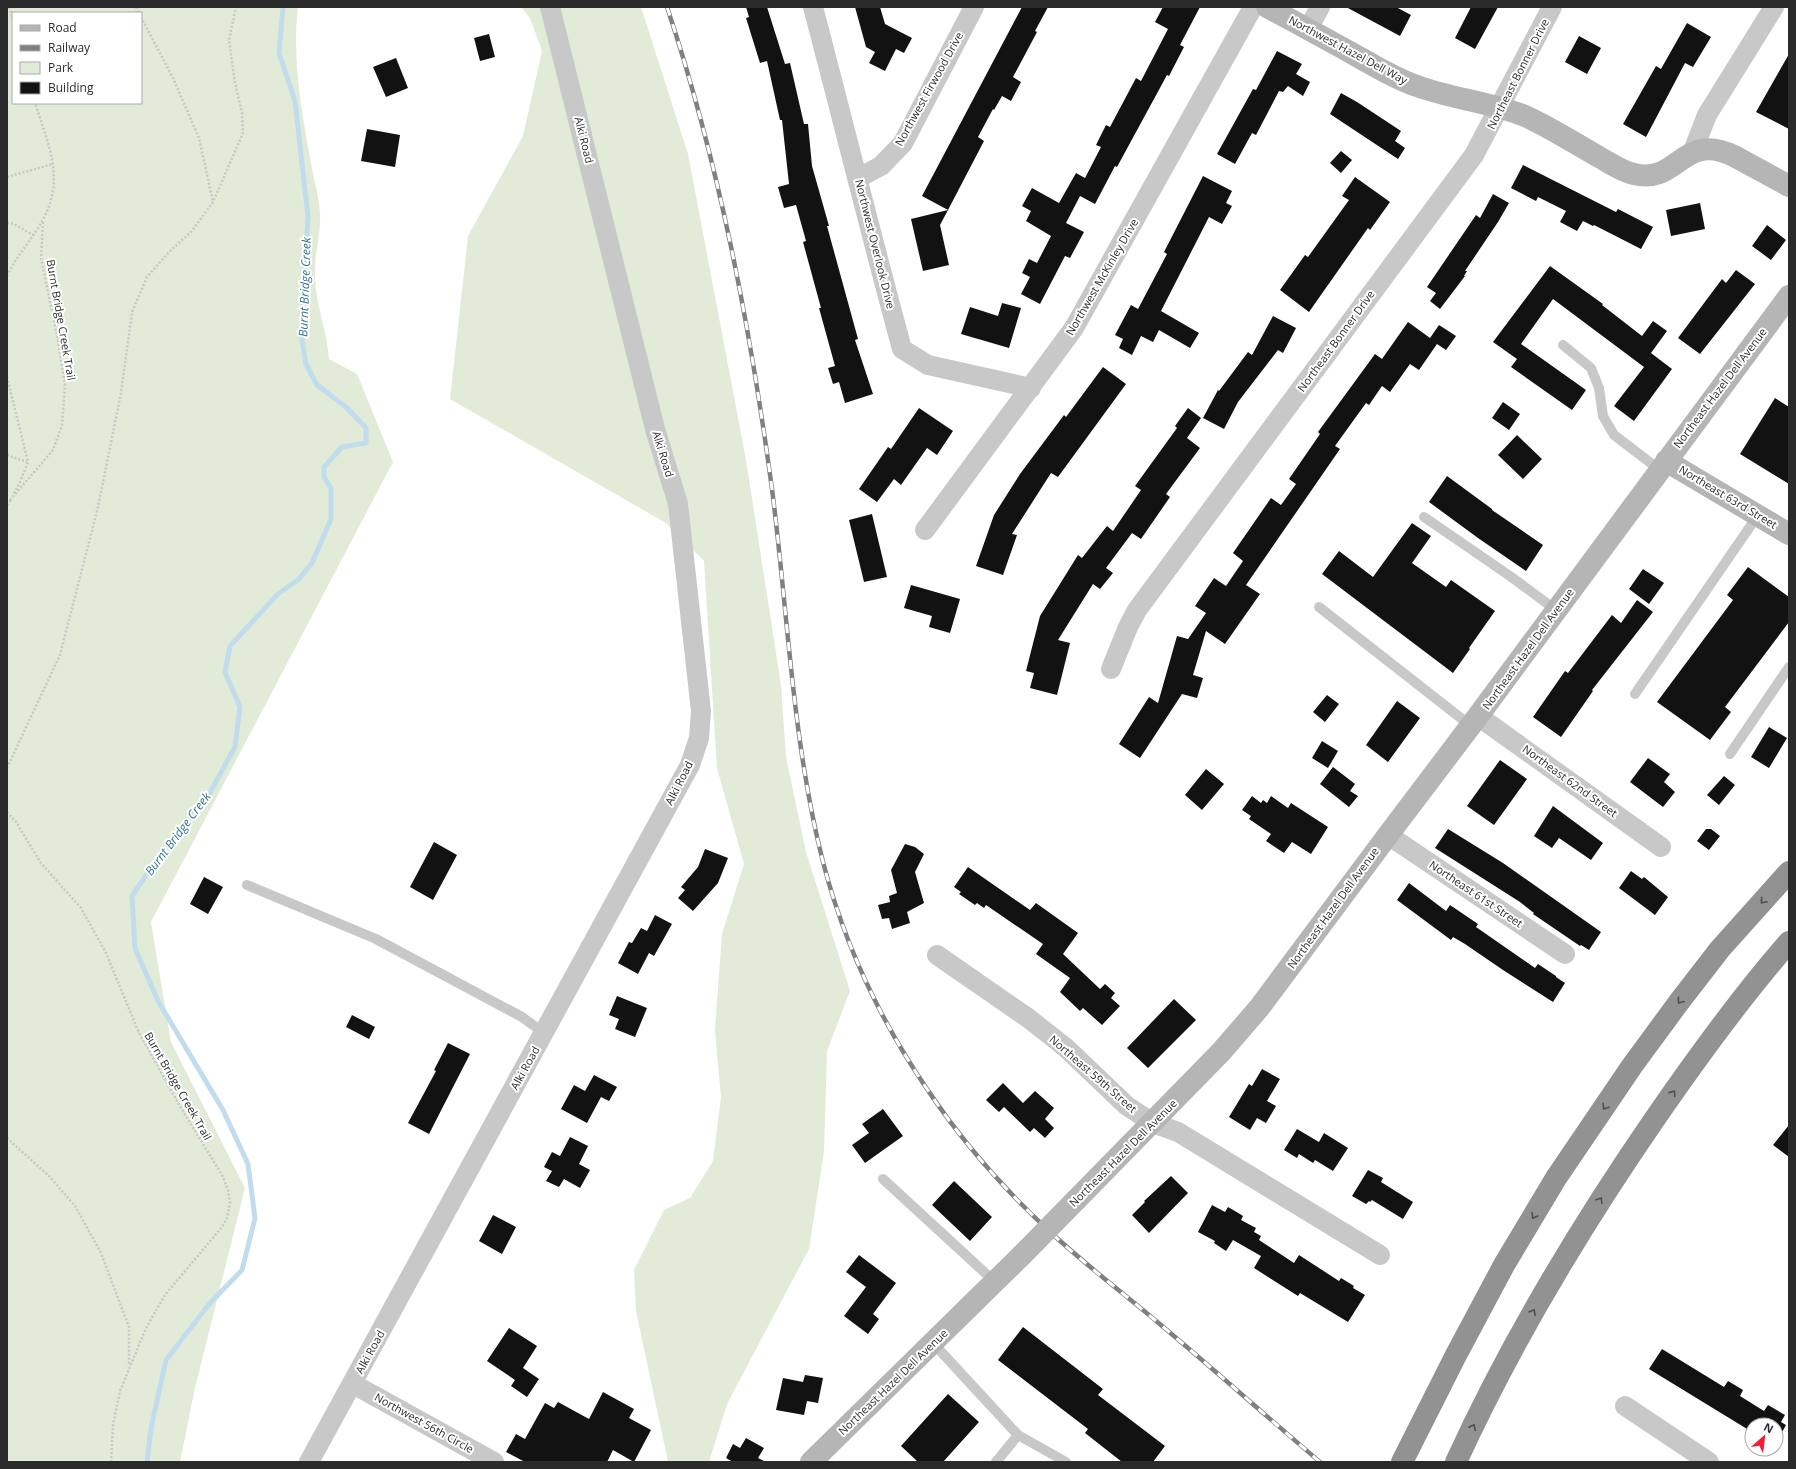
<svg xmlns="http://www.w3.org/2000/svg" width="1796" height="1469" viewBox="0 0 1796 1469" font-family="'Open Sans',sans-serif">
<rect width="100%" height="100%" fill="#fff"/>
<path fill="#e2ebd7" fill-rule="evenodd" d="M 7,7 L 298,7 C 292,57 301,108 310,158 C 313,176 319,196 320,215 C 321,235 314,255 315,275 C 315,303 327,330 329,359 L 357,374 L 393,462 L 151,922 L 171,1042 L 245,1188 L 194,1392 L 180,1462 L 7,1462 ZM 13,13 L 141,13 L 141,103 L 13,103 Z
M 521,7 L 641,7 L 688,154 L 746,460 L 781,685 L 786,757 L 806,852 L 850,991 L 827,1051 L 824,1152 L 809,1249 L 727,1404 L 709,1462 L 668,1462 L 636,1311 L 634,1270 L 664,1210 L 690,1198 L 713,1161 L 721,1097 L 715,1030 L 722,934 L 744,864 L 717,768 L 704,561 L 666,523 L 450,399 L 468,236 L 523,136 L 542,51 L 530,18 Z"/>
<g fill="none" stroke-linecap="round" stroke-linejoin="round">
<path stroke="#c1dded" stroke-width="5" d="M 147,1462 L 151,1428 L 166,1360 L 210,1303 L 242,1270 L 255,1218 L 248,1164 L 223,1110 L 158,1001 L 135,948 L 132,896 L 164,849 L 208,796 L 235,747 L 240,707 L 225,672 L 230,646 L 278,594 L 299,579 L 312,563 L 331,519 L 331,488 L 324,477 L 324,467 L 342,447 L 366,443 L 366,428 L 346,407 L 317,385 L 306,364 L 301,334 L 308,217 L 295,101 L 279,53 L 283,7"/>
</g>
<path fill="#121212" d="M 746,7 L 767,7 L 785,64 L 790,63 L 804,124 L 808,124 L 812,166 L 829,226 L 827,226 L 858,339 L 855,340 L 873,394 L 845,403 L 839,382 L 833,384 L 828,368 L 835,366 L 819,308 L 821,308 L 803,242 L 806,241 L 796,205 L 784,208 L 778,187 L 789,184 L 782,120 L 780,120 L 767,61 L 760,63 L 746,18 L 749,17 Z
M 855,7 L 880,7 L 885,24 L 912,38 L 904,53 L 896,49 L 885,71 L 869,63 L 875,52 L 866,47 Z
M 1022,7 L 1048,7 L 1035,31 L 1037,32 L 1013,77 L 1021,82 L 1011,101 L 1002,96 L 994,110 L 993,109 L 978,137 L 984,141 L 948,210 L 922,196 Z
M 1163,7 L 1200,7 L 1180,45 L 1184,47 L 1169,76 L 1167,75 L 1117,167 L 1115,166 L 1095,204 L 1080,196 L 1066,223 L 1084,232 L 1070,258 L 1065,256 L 1040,304 L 1021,294 L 1030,277 L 1022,273 L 1029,259 L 1037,263 L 1051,236 L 1026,221 L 1031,211 L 1022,206 L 1032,188 L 1059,203 L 1076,173 L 1085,178 L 1101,147 L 1096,145 L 1106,125 L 1110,127 L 1136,78 L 1141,81 L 1168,29 L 1155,22 Z
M 1346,7 L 1396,7 L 1411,15 L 1400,36 Z
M 1471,7 L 1498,7 L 1475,49 L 1455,38 Z
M 1687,23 L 1711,37 L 1693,67 L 1685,63 L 1646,137 L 1623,124 L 1656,66 L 1661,69 Z
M 489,34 L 495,57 L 480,61 L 474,38 Z
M 1579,36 L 1601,48 L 1587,74 L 1565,62 Z
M 1277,51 L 1302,64 L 1296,74 L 1310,82 L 1303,96 L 1288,86 L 1283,92 L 1279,91 L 1256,135 L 1252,133 L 1235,164 L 1217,154 L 1253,89 L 1256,90 Z
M 1789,54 L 1789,129 L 1756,112 Z
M 396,58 L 408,88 L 386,97 L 373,67 Z
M 1341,93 L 1357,102 L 1401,131 L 1395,141 L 1405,148 L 1398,159 L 1330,114 Z
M 367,129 L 400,135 L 395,167 L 361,161 Z
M 1341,151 L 1352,160 L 1341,173 L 1330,163 Z
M 1523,165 L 1616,212 L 1618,209 L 1653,227 L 1641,249 L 1594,225 L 1593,226 L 1583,221 L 1577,231 L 1560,222 L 1566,211 L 1538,197 L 1536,201 L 1511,188 Z
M 1203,176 L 1232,191 L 1226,203 L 1232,206 L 1222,224 L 1209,217 L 1161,311 L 1199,333 L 1190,348 L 1159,330 L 1153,342 L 1141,336 L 1132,355 L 1119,348 L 1123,339 L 1115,335 L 1131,305 L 1138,309 L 1167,254 L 1164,252 Z
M 1355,177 L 1390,202 L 1370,230 L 1368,228 L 1309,312 L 1280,290 L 1305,255 L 1308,257 L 1349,200 L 1342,196 Z
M 1493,194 L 1509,203 L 1498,222 L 1465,271 L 1467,271 L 1464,276 L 1465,276 L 1440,309 L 1430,301 L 1436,293 L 1427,287 L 1476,215 L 1480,218 Z
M 1700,203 L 1705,229 L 1671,236 L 1666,210 Z
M 948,210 L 940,225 L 949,265 L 923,271 L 911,219 Z
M 1767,225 L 1786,240 L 1771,260 L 1752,246 Z
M 1550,266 L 1603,304 L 1602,305 L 1642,336 L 1653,321 L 1667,331 L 1651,353 L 1672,369 L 1634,421 L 1614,406 L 1644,367 L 1553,299 L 1521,344 L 1586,390 L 1572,410 L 1511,367 L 1517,359 L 1493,342 Z
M 1736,270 L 1755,284 L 1700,354 L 1678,338 L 1722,279 L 1726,283 Z
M 1002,303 L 1021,308 L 1009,348 L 961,334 L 970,307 L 998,316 Z
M 1273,316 L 1296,328 L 1283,353 L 1278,350 L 1238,402 L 1224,429 L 1203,418 L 1218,390 L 1219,391 L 1248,352 L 1252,355 Z
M 1408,322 L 1430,338 L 1439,325 L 1456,336 L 1446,350 L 1437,344 L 1419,370 L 1410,364 L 1390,392 L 1382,386 L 1369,405 L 1366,403 L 1335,446 L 1340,449 L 1246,585 L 1260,594 L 1225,644 L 1206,631 L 1193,675 L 1203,678 L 1197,698 L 1182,694 L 1140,758 L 1119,744 L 1149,697 L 1158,703 L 1177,636 L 1188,639 L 1206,613 L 1195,606 L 1214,578 L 1226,586 L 1243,561 L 1233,553 L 1271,498 L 1281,505 L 1296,484 L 1289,479 L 1320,434 L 1318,432 L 1375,354 L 1382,359 Z
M 1103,367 L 1126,384 L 1058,477 L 1051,473 L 1012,534 L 1017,535 L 1003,575 L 976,566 L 994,515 L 1020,474 L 1064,415 L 1066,417 Z
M 1775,398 L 1789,407 L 1789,484 L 1740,454 Z
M 1503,402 L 1520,414 L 1509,430 L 1492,418 Z
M 919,408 L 953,431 L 937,455 L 927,448 L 901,485 L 894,479 L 877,502 L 859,489 L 888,447 L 891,449 Z
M 1188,408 L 1201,418 L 1187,438 L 1200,448 L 1166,494 L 1170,497 L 1141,539 L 1132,533 L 1106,568 L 1113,573 L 1100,589 L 1093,584 L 1058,640 L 1070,643 L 1057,695 L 1030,688 L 1034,673 L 1026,671 L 1040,616 L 1078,555 L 1082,558 L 1107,526 L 1113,531 L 1141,490 L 1135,486 L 1177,428 L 1175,426 Z
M 1517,435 L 1542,459 L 1523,479 L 1498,455 Z
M 1447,476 L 1492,509 L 1492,510 L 1543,545 L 1526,571 L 1478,538 L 1429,502 Z
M 872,514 L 887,577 L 864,582 L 849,520 Z
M 1412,523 L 1431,536 L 1412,563 L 1446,587 L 1451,580 L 1495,611 L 1469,648 L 1470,649 L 1453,673 L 1322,574 L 1339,551 L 1373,577 Z
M 1748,567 L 1789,597 L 1789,622 L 1725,707 L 1731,712 L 1710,740 L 1657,702 L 1733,600 L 1727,595 Z
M 1643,569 L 1664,583 L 1649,604 L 1629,589 Z
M 911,585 L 960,599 L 950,633 L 929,627 L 932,616 L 904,608 Z
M 1637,600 L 1653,612 L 1592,690 L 1593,691 L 1561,737 L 1533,717 L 1565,671 L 1568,673 L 1612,615 L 1621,623 Z
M 1327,695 L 1339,704 L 1325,722 L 1313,712 Z
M 1397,701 L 1420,718 L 1388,762 L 1366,745 Z
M 1769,727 L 1787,738 L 1769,768 L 1751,757 Z
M 1322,741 L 1338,751 L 1328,768 L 1312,758 Z
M 1648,758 L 1670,774 L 1664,782 L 1675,792 L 1663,807 L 1630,782 Z
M 1500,760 L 1527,779 L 1494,825 L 1467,806 Z
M 1333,767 L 1355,784 L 1350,791 L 1358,796 L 1349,807 L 1320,784 Z
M 1206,769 L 1224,784 L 1202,810 L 1185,795 Z
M 1724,776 L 1735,785 L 1719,805 L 1707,795 Z
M 1252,796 L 1261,803 L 1263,800 L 1267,803 L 1271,796 L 1288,808 L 1291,803 L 1328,827 L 1311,854 L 1292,842 L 1284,853 L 1266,841 L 1271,834 L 1249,819 L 1251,816 L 1242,810 Z
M 1553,806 L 1603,843 L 1591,860 L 1559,838 L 1552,848 L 1534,836 Z
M 1448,829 L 1503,863 L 1601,932 L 1589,950 L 1581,945 L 1580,946 L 1533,914 L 1534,913 L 1520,902 L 1435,848 Z
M 1706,829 L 1711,829 L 1720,836 L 1709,850 L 1697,841 Z
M 434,842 L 457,855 L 433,900 L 410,887 Z
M 905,844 L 915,847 L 924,854 L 915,872 L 924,903 L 907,912 L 910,923 L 892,929 L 889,918 L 882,919 L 878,905 L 890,902 L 889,896 L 897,893 L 891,870 Z
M 705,849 L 728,858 L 718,883 L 693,911 L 678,898 L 685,890 L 681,887 L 698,867 Z
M 968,867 L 1030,910 L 1036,903 L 1078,933 L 1063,954 L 1100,989 L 1105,984 L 1115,993 L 1111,998 L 1120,1006 L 1102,1025 L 1083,1008 L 1080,1011 L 1060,992 L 1070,978 L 1036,954 L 1043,944 L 986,905 L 984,908 L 977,903 L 975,905 L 959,894 L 961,892 L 954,887 Z
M 1631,871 L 1642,879 L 1644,877 L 1668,897 L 1655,915 L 1619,888 Z
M 204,877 L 223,887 L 208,914 L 190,904 Z
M 1409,883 L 1446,911 L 1450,905 L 1478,924 L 1476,927 L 1535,968 L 1538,964 L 1556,976 L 1556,977 L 1565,983 L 1553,1002 L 1503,970 L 1465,944 L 1453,937 L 1451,940 L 1397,900 Z
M 655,915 L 672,924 L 654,956 L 649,953 L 638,974 L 618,963 L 629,942 L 632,943 L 641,928 L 647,931 Z
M 617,996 L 647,1008 L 635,1037 L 615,1029 L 619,1019 L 609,1015 Z
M 1174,999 L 1196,1020 L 1148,1068 L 1127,1048 Z
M 352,1015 L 375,1027 L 369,1039 L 346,1027 Z
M 448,1043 L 470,1054 L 429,1134 L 408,1123 L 436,1071 L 434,1070 Z
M 1262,1069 L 1280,1079 L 1267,1101 L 1276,1106 L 1266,1123 L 1257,1118 L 1250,1130 L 1229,1117 L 1249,1084 L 1252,1086 Z
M 594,1075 L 617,1087 L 609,1101 L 601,1097 L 587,1123 L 561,1109 L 574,1085 L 585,1091 Z
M 1003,1083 L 1023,1103 L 1035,1091 L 1054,1108 L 1045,1119 L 1054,1128 L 1045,1138 L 1034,1128 L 1030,1132 L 1004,1107 L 999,1112 L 986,1100 Z
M 883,1109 L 903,1136 L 865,1163 L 852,1145 L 869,1133 L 862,1124 Z
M 1789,1125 L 1789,1157 L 1773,1145 Z
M 1297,1129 L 1319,1142 L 1324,1133 L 1348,1148 L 1333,1171 L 1315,1160 L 1313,1163 L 1299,1154 L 1297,1158 L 1284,1150 Z
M 570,1137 L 588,1146 L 579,1164 L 590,1170 L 580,1188 L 564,1179 L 559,1187 L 546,1181 L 552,1171 L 544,1167 L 552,1152 L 560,1156 Z
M 1368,1170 L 1383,1178 L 1381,1182 L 1413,1202 L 1403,1219 L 1372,1200 L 1370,1202 L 1369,1201 L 1366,1204 L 1352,1196 Z
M 1171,1176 L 1188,1193 L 1149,1233 L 1132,1215 L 1145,1202 L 1144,1201 Z
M 954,1181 L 992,1217 L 970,1241 L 932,1205 Z
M 1212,1205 L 1225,1212 L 1228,1207 L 1240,1214 L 1243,1216 L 1241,1220 L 1256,1228 L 1254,1232 L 1261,1236 L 1259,1240 L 1294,1263 L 1299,1255 L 1339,1281 L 1341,1278 L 1354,1286 L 1353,1288 L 1365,1295 L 1348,1322 L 1300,1293 L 1298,1296 L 1254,1268 L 1261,1256 L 1233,1240 L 1226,1251 L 1214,1243 L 1215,1241 L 1198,1232 Z
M 493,1215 L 516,1227 L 502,1254 L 479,1241 Z
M 859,1255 L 896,1283 L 873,1314 L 879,1319 L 868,1334 L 844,1316 L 866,1287 L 846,1272 Z
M 1023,1327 L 1103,1389 L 1098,1395 L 1165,1446 L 1153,1462 L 1122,1462 L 1085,1433 L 1088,1429 L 998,1360 Z
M 509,1328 L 537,1346 L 523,1368 L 539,1379 L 527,1397 L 511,1386 L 515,1380 L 487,1361 Z
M 1662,1349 L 1724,1387 L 1728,1381 L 1743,1390 L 1740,1396 L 1764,1411 L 1768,1405 L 1785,1415 L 1781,1422 L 1786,1425 L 1776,1443 L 1776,1425 L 1752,1425 L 1752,1432 L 1649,1369 Z
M 805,1375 L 823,1378 L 818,1403 L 807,1401 L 804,1415 L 776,1410 L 783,1378 L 803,1382 Z
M 603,1392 L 634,1409 L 629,1418 L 651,1430 L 634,1462 L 613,1450 L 607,1462 L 525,1462 L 506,1452 L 516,1434 L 525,1439 L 545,1403 L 554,1408 L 558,1402 L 589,1419 Z
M 948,1394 L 979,1422 L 943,1462 L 918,1462 L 901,1446 Z
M 746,1438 L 764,1448 L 758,1458 L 766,1462 L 733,1462 L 726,1458 L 733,1444 L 740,1448 Z"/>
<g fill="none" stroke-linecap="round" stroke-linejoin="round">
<path stroke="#c8c8c8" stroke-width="2.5" stroke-dasharray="2 2" stroke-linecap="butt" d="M 9,7 L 13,20
M 136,7 L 139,13
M 141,17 L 173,78 L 199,138 L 213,202
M 7,177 L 53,164
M 7,223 L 14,224 L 33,235
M 7,276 C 16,256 32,240 42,221 C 66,180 48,144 35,103
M 7,377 L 28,462 L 20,482 L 13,495
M 7,455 L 27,462
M 10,500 L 53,450 L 62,425 L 65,385 L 58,341 L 41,258 L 43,221
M 7,505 L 11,500
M 7,768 L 60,655 L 98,507 L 121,393 L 132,312 L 147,277 L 169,252 L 191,232 L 213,202 L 243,133 L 242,113 L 235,83 L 229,40 L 236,7
M 7,812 L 16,822 L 41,863 L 81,908 L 106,953 L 139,1033 L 181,1108 L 222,1175 L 228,1190 L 230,1203 L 227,1218 L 222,1227 L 165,1295 L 146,1328 L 120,1391 L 113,1425 L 111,1462
M 7,1138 L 50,1177 L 75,1206 L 101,1253 L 129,1327 L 129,1366"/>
<path stroke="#c8c8c8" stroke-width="10" d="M 1563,345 L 1591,368 L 1599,388 L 1603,416 L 1614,435 L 1660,470
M 1424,517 L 1510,576 L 1556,610
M 1319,607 L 1471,726
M 1635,694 L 1758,515
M 1730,754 L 1789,667
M 247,885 L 376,939 L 522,1017 L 544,1033
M 883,1179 L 995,1282
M 933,1343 L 1018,1435 L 1066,1462
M 996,1462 L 1018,1435"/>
<path stroke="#c8c8c8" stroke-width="20" d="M 813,7 C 843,121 871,235 902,349 L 928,365 L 1031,388
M 1308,29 L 1320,7
M 1693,151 L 1707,115 L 1774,7
M 858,178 L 881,166 L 903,143 L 974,7
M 925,530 L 1074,328 L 1253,7
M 1111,669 L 1128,627 L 1137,610 L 1474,155 L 1552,7
M 1478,716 L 1661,847
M 1388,835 L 1565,954
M 937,955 L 1028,1018 L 1065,1047 L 1127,1106 L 1153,1123 L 1178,1132 L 1380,1255
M 353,1384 L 494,1462
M 1625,1406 L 1709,1462
M 309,1462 L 690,765 L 699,738 L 701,711 L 678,504 L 655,429 L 550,7"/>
<path stroke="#b5b5b5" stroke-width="22" d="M 1267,7 C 1297,23 1326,39 1355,55 C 1375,66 1395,79 1417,86 C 1452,99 1490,102 1525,116 C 1550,127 1574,143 1599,157 C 1610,163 1621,171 1634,174 C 1679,185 1681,131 1734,156 L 1789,186
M 1666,461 L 1789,534
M 1076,1200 L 1221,1052 L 1259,1008 L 1388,835 L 1478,716 L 1789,296
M 811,1462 L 1022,1255"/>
<path stroke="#929292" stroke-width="22" d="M 1402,1462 L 1456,1355 L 1504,1265 L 1556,1178 L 1632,1066 L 1679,1002 L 1720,949 L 1789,872
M 1456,1462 C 1511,1342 1579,1229 1654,1120 C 1696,1059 1740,998 1789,942"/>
<g stroke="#808080" stroke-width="4.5">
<path id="rail" d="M 667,7 C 719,163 750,326 772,489 C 788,613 792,740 823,862 C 844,943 880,1020 927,1089 C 961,1140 1002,1187 1047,1229 C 1081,1261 1119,1290 1155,1320 C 1211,1367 1265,1415 1320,1462"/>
</g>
<use href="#rail" stroke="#fff" stroke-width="3" stroke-dasharray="9" stroke-linecap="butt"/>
<path stroke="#b5b5b5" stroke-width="22" d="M 1022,1255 L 1076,1200"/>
</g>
<defs><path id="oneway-chevron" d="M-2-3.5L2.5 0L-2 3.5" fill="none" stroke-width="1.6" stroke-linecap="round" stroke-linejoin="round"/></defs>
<g stroke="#4f4f4f">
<use href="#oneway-chevron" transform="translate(1763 901) rotate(131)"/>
<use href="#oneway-chevron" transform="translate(1680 1001) rotate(127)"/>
<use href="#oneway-chevron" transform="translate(1673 1093) rotate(-55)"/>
<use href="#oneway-chevron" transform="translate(1605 1107) rotate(124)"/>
<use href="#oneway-chevron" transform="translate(1600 1200) rotate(-58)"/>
<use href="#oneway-chevron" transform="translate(1534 1216) rotate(121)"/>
<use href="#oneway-chevron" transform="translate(1533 1312) rotate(-60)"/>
<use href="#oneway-chevron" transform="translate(1473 1427) rotate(-64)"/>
</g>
<g text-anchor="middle" stroke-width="4" stroke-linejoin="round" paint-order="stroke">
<g font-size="11" fill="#2b2b2b" stroke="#fff">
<text transform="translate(1348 50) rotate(28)" y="4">Northwest Hazel Dell Way</text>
<text transform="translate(1518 74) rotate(-63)" y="4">Northeast Bonner Drive</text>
<text transform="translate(929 89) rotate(-61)" y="4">Northwest Firwood Drive</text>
<text transform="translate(584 140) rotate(76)" y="4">Alki Road</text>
<text transform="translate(875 244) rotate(76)" y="4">Northwest Overlook Drive</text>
<text transform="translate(1102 277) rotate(-60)" y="4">Northwest McKinley Drive</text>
<text transform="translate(61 320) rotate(80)" y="4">Burnt Bridge Creek Trail</text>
<text transform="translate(1336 341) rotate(-54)" y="4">Northeast Bonner Drive</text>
<text transform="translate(1720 388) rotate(-53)" y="4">Northeast Hazel Dell Avenue</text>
<text transform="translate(663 454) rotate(73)" y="4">Alki Road</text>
<text transform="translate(1728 497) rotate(31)" y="4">Northeast 63rd Street</text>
<text transform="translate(1528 649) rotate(-54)" y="4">Northeast Hazel Dell Avenue</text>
<text transform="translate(1570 781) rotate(36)" y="4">Northeast 62nd Street</text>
<text transform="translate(679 783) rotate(-63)" y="4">Alki Road</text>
<text transform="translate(1476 894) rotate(34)" y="4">Northeast 61st Street</text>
<text transform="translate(1333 908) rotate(-54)" y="4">Northeast Hazel Dell Avenue</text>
<text transform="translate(525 1068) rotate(-61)" y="4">Alki Road</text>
<text transform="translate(1093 1074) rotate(41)" y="4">Northeast 59th Street</text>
<text transform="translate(178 1086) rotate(60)" y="4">Burnt Bridge Creek Trail</text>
<text transform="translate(1123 1153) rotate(-45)" y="4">Northeast Hazel Dell Avenue</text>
<text transform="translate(370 1352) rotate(-61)" y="4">Alki Road</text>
<text transform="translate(893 1382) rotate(-44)" y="4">Northeast Hazel Dell Avenue</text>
<text transform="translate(424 1423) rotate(29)" y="4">Northwest 56th Circle</text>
</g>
<g font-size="12" font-style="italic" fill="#347193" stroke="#fff">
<text transform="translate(305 287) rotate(-88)" y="4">Burnt Bridge Creek</text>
<text transform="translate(178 834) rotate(-53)" y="4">Burnt Bridge Creek</text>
</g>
</g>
<rect width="1796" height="1469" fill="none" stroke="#2b2b2b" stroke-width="16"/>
<rect x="12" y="12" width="130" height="92" fill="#ffffff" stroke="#aaaaaa"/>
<rect x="20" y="25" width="20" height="6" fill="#b5b5b5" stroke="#aaaaaa"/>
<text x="48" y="32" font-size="12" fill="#2b2b2b">Road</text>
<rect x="20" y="45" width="20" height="6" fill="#808080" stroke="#aaaaaa"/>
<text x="48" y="52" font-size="12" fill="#2b2b2b">Railway</text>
<rect x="20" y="62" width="20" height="12" fill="#e2ebd7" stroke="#aaaaaa"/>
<text x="48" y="72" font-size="12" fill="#2b2b2b">Park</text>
<rect x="20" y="82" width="20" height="12" fill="#121212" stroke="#aaaaaa"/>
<text x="48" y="92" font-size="12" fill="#2b2b2b">Building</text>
<g transform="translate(1764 1437) rotate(28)"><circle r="19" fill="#ffffff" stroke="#aaaaaa"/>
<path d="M0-3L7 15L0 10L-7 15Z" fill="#f31d34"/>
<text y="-6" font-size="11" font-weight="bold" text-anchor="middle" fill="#2b2b2b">N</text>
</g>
</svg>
